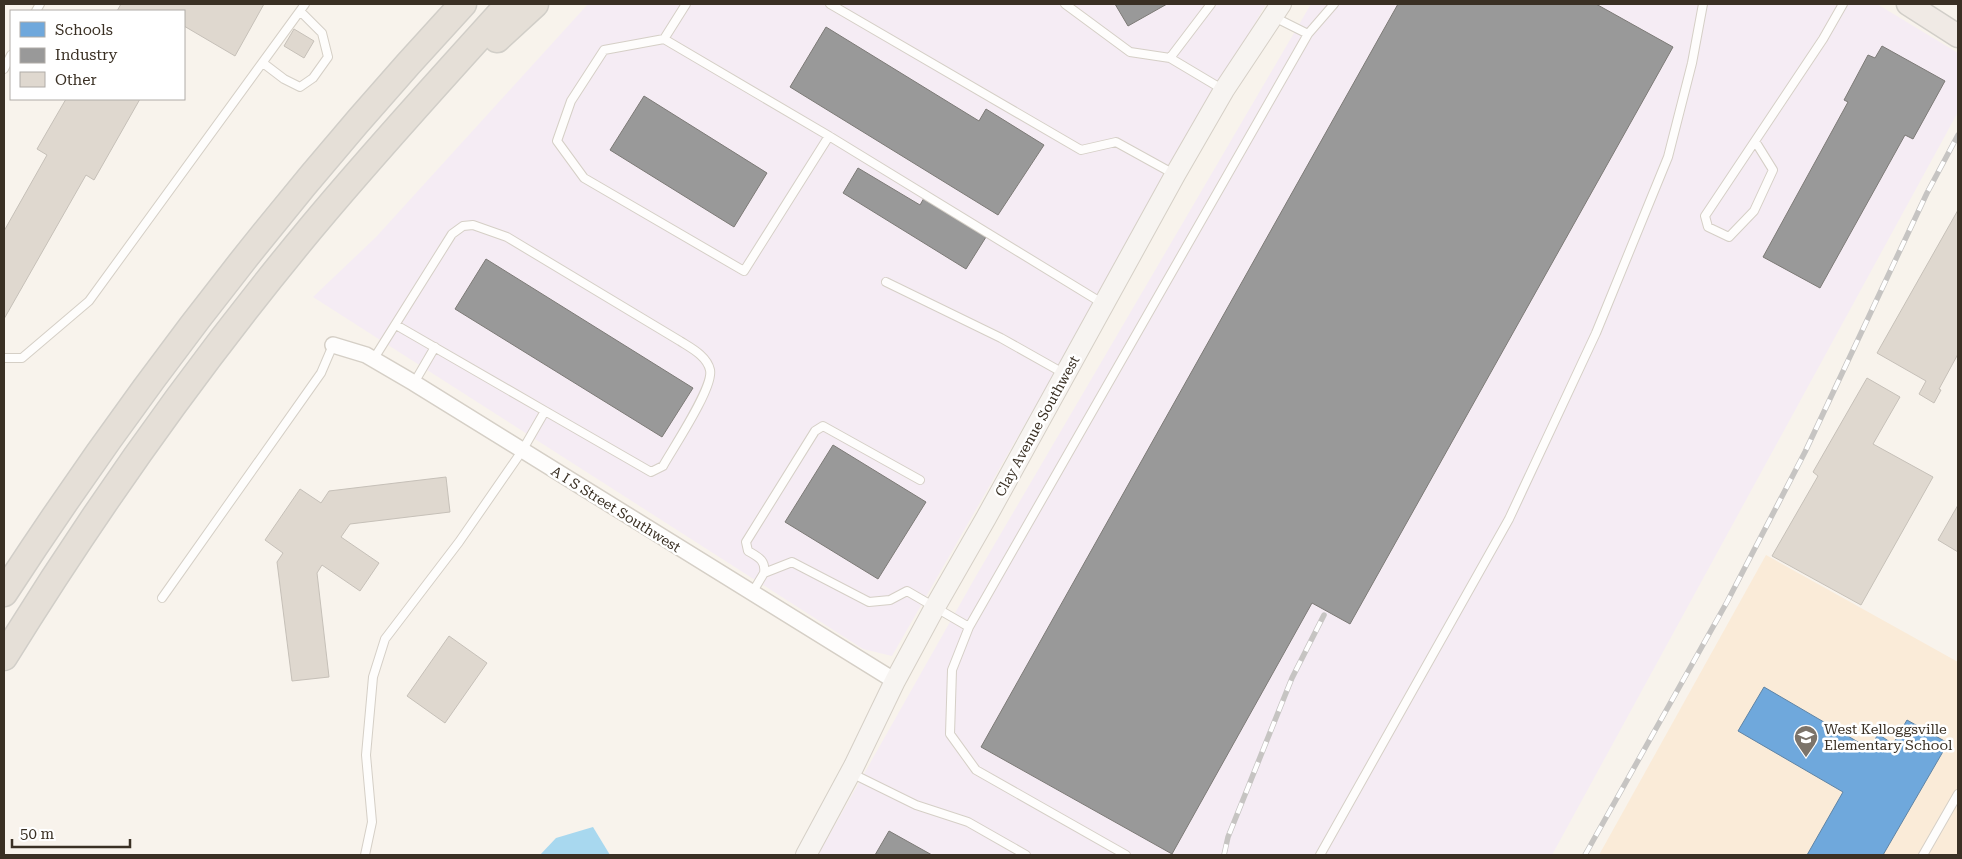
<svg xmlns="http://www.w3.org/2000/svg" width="1962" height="859" viewBox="0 0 1962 859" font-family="'Roboto Serif',serif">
<rect width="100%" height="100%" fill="#f8f3ec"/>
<path fill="#f5ecf4" d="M 588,4 L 1266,4 L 892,656 L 863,649 L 313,297 L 376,237 Z
M 1311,4 L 1877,4 L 1958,53 L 1958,112 L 1552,855 L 818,855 L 976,576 Z"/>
<path fill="#faebd8" d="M 1766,555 L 1958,662 L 1958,855 L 1599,855 Z"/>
<path fill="#a8d8ef" d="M 593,827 L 610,855 L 540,855 L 556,838 Z"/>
<path fill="#6fa8dc" stroke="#5f84a5" d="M 1764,687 L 1870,749 L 1878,734 L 1893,744 L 1907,720 L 1948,743 L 1883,855 L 1807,855 L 1843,792 L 1738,731 Z"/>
<path fill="#999" stroke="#7c7a76" d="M 1115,4 L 1167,4 L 1128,26 Z
M 1398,4 L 1596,4 L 1673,47 L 1350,624 L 1312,603 L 1172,854 L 981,747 Z
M 826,27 L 979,121 L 986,109 L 1044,145 L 998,215 L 790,87 Z
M 1882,46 L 1945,81 L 1913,139 L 1905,135 L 1820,288 L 1763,257 L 1848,102 L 1844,100 L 1868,55 L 1875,58 Z
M 644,96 L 767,173 L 734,227 L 610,150 Z
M 858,168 L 920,205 L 924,198 L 986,237 L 966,269 L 843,193 Z
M 486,259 L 693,388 L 662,437 L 455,309 Z
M 833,445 L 926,502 L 878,579 L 785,522 Z
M 889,831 L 932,855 L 875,855 Z"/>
<path fill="#dfd8cf" stroke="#c6c0b8" d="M 121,4 L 264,4 L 235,56 L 184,26 L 184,11 L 117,11 Z
M 294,29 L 314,41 L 304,58 L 284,46 Z
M 66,99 L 140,99 L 94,180 L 86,175 L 4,319 L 4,231 L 47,155 L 37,149 Z
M 1958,210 L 1958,354 L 1939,389 L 1941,390 L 1934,403 L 1919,394 L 1926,381 L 1877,353 Z
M 1867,378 L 1900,397 L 1873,444 L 1933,477 L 1861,605 L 1772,556 L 1818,476 L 1813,472 Z
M 446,477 L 450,512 L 350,524 L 341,537 L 379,563 L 360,591 L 322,565 L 317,573 L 329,677 L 292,681 L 277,562 L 283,553 L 265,540 L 300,489 L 321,503 L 329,491 Z
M 1958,505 L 1958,552 L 1938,540 Z
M 449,636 L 487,663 L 445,723 L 407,696 Z"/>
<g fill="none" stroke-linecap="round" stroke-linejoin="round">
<g stroke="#d5cfc6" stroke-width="10">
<path id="lane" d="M 830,4 L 1081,150 L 1116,142 L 1174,174
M 1065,4 L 1130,52 L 1170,58 L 1222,89
M 36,11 L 40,4
M 1274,17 L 1308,34 L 1334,4
M 664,39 L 686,4
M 1170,58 L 1211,4
M 263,63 L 284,79 L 300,87 L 313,78 L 328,57 L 322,33 L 300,11
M 4,69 L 11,55
M 829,136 L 744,271 L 584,178 L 557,141 L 571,101 L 604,50 L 664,39 L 829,136 L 1102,303
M 1755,141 L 1773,170 L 1754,211 L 1729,237 L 1708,227 L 1705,216 L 1823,39 L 1843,4
M 886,282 L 1001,338 L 1065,374
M 396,325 L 545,411
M 4,358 L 22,358 L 89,301 L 305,4
M 414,383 L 435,347
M 764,573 C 766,560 758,557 748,551 L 746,542 L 815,431 L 823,426 L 920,480
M 752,593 L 764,573 L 792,562 L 869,602 L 890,600 L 907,591 L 969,627 L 1308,34
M 162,598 L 321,373 L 333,345
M 969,627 L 952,670 L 950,734 L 976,770 L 1126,855
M 851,773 L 916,805 L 968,822 L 1026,855
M 365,855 L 372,822 L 366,755 L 373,677 L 385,639 L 459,542 L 522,451 L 545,411 L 651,472 L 663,466 C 673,448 714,387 710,370 C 707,356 691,348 680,341 L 507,237 L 473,225 L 463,226 L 452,234 L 373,360
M 1320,855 L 1509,519 L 1596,333 L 1668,157 L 1692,63 L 1703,4
M 1923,855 L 1958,794"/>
</g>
<g stroke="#d5cfc6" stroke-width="18">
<path id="street" d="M 333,345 L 366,355 L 414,383 L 895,681"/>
</g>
<g stroke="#d5cfc6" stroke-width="22">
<path id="secondary" d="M 806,855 L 854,766 L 895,681 L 935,607 L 986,518 L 1175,175 L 1224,90 L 1281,4"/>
</g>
<g stroke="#d1cec8" stroke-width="25">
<path id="primary" d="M 1908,4 L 1958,36"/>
</g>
<g stroke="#d1cec8" stroke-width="29">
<path id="highway" d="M 497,39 L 535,4
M 4,593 C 140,384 293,187 463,4
M 4,657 C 96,508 199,363 311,228 C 375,151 442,78 509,4"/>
</g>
<use href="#lane" stroke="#fefdfc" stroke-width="8"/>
<use href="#street" stroke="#fefdfc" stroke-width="15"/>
<use href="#secondary" stroke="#f7f4f1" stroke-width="20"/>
<use href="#primary" stroke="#f0eae5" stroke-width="22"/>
<use href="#highway" stroke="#e5dfd7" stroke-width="26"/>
<g stroke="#c6c4c2" stroke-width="5.5">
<path id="rail" d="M 1224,855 L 1228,837 L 1292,678 L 1324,615
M 1585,855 L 1727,602 L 1805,452 L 1927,193 L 1958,135"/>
</g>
<use href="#rail" stroke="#fff" stroke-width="4" stroke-dasharray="11" stroke-linecap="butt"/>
</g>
<defs>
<g id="school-pin" transform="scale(1.25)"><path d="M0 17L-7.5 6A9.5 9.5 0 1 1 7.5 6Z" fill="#7c746a" stroke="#fff"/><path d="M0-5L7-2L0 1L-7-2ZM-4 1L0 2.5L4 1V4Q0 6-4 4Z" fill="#fff"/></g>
</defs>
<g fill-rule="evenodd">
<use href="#school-pin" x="1806" y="737"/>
</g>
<g text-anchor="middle" stroke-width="5" stroke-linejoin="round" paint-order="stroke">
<g font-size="14" fill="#3a3024" stroke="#fff">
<text transform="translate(1037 426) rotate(-61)" y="5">Clay Avenue Southwest</text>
<text transform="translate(616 509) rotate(32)" y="5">A I S Street Southwest</text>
</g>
<g font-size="14" fill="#3a3024" stroke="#fff" text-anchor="start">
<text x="1824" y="734">West Kelloggsville<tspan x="1824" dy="16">Elementary School</tspan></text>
</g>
</g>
<rect width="1962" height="859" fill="none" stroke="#3a3024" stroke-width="10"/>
<rect x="10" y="10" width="175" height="90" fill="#ffffff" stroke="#b0aca7"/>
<rect x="20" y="22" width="25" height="15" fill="#6fa8dc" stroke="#b0aca7"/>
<text x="55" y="35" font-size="15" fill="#3a3024">Schools</text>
<rect x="20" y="48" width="25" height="15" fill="#999999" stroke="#b0aca7"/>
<text x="55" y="60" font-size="15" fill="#3a3024">Industry</text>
<rect x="20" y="72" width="25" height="15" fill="#dfd8cf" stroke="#b0aca7"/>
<text x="55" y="85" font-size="15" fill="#3a3024">Other</text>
<path d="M12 839v8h118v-8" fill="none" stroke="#3a3024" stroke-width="2.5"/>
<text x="20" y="839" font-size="15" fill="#3a3024" stroke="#ffffff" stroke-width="4" paint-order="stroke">50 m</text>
</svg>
